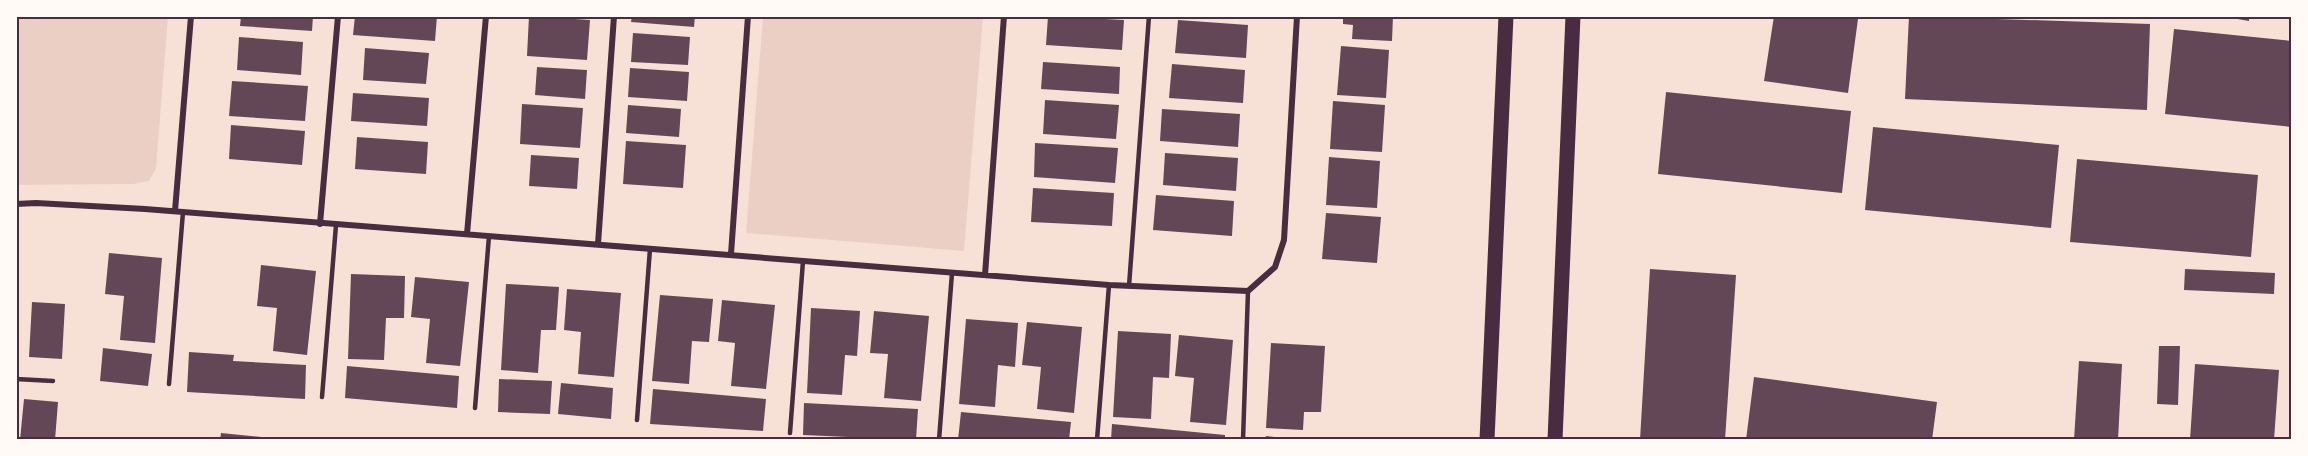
<svg xmlns="http://www.w3.org/2000/svg" width="2308" height="456" viewBox="0 0 2308 456" font-family="'PT Serif',serif">
<rect width="100%" height="100%" fill="#f7e1d7"/>
<path fill="#ebcfc5" d="M 16,17 L 168,17 L 156,168 L 149,181 L 133,184 L 17,185 Z
M 763,17 L 983,17 L 964,251 L 746,233 Z"/>
<path fill="#644757" d="M 241,16 L 313,16 L 312,31 L 240,26 Z
M 355,16 L 437,16 L 435,41 L 353,35 Z
M 529,16 L 590,20 L 587,60 L 527,56 Z
M 632,16 L 695,16 L 694,27 L 631,22 Z
M 1048,16 L 1124,20 L 1122,50 L 1046,45 Z
M 1343,16 L 1393,16 L 1392,41 L 1352,39 L 1353,25 L 1343,24 Z
M 1774,16 L 1858,19 L 1848,93 L 1764,81 Z
M 1909,16 L 2150,24 L 2147,110 L 1905,99 Z
M 2220,16 L 2249,16 L 2249,21 Z
M 1178,20 L 1248,25 L 1246,58 L 1175,53 Z
M 2174,29 L 2292,41 L 2292,127 L 2165,114 Z
M 633,33 L 690,37 L 688,65 L 631,62 Z
M 239,37 L 303,42 L 301,75 L 237,70 Z
M 1341,46 L 1389,50 L 1386,98 L 1337,95 Z
M 365,48 L 429,53 L 426,84 L 363,80 Z
M 1043,62 L 1120,67 L 1119,94 L 1041,89 Z
M 1172,64 L 1245,70 L 1243,103 L 1169,98 Z
M 537,67 L 587,70 L 585,99 L 535,95 Z
M 630,68 L 689,72 L 687,101 L 628,97 Z
M 232,81 L 308,86 L 305,121 L 229,116 Z
M 1666,92 L 1851,111 L 1842,193 L 1658,174 Z
M 353,93 L 429,98 L 427,126 L 351,121 Z
M 1045,100 L 1119,105 L 1116,139 L 1043,134 Z
M 1333,101 L 1385,105 L 1382,152 L 1330,149 Z
M 522,104 L 583,108 L 580,148 L 520,144 Z
M 628,105 L 681,109 L 679,137 L 626,133 Z
M 1162,109 L 1240,114 L 1238,147 L 1160,141 Z
M 231,125 L 305,131 L 302,165 L 229,159 Z
M 1873,127 L 2059,145 L 2051,228 L 1865,210 Z
M 357,137 L 428,142 L 426,174 L 355,169 Z
M 626,141 L 686,145 L 683,188 L 623,184 Z
M 1035,143 L 1118,148 L 1115,183 L 1034,177 Z
M 1165,153 L 1238,158 L 1236,191 L 1163,185 Z
M 531,155 L 579,158 L 577,189 L 529,186 Z
M 1329,157 L 1380,161 L 1377,208 L 1326,205 Z
M 2077,159 L 2258,175 L 2251,257 L 2070,242 Z
M 1033,188 L 1114,193 L 1112,226 L 1031,222 Z
M 1156,195 L 1234,201 L 1232,236 L 1153,230 Z
M 1326,213 L 1381,217 L 1377,263 L 1322,259 Z
M 109,253 L 162,258 L 155,343 L 120,340 L 124,296 L 105,294 Z
M 261,265 L 316,271 L 307,355 L 273,351 L 277,308 L 257,306 Z
M 1650,269 L 1736,275 L 1725,440 L 1640,440 Z
M 2185,269 L 2275,273 L 2274,294 L 2184,290 Z
M 351,274 L 405,276 L 404,318 L 386,318 L 384,360 L 348,359 Z
M 415,277 L 469,282 L 460,366 L 426,363 L 430,319 L 411,317 Z
M 506,284 L 559,287 L 556,330 L 541,330 L 538,373 L 501,370 Z
M 567,289 L 621,293 L 614,377 L 578,374 L 581,332 L 564,330 Z
M 660,295 L 713,299 L 709,342 L 692,341 L 689,384 L 652,381 Z
M 722,300 L 775,305 L 766,389 L 731,386 L 735,343 L 718,341 Z
M 32,302 L 65,304 L 62,359 L 29,357 Z
M 811,308 L 860,311 L 857,356 L 845,355 L 842,395 L 807,393 Z
M 874,311 L 929,316 L 921,401 L 884,398 L 888,354 L 870,353 Z
M 966,319 L 1018,323 L 1015,367 L 998,365 L 995,407 L 959,404 Z
M 16,322 L 19,322 L 18,338 L 16,338 Z
M 1027,322 L 1082,327 L 1074,413 L 1037,409 L 1041,367 L 1022,365 Z
M 1118,331 L 1171,334 L 1169,378 L 1153,377 L 1151,419 L 1113,417 Z
M 1179,335 L 1233,340 L 1226,425 L 1190,422 L 1194,378 L 1175,376 Z
M 1271,343 L 1325,346 L 1321,412 L 1304,412 L 1303,430 L 1266,428 Z
M 2159,346 L 2180,346 L 2178,405 L 2157,404 Z
M 103,348 L 152,354 L 148,386 L 100,381 Z
M 189,352 L 234,355 L 233,361 L 306,365 L 305,399 L 187,392 Z
M 2079,361 L 2122,364 L 2118,440 L 2074,440 Z
M 2195,364 L 2279,370 L 2274,440 L 2190,440 Z
M 347,366 L 459,376 L 457,408 L 345,398 Z
M 1754,377 L 1937,402 L 1932,440 L 1746,440 Z
M 499,379 L 552,381 L 550,414 L 498,412 Z
M 561,383 L 613,388 L 611,419 L 558,414 Z
M 653,389 L 766,399 L 763,431 L 650,424 Z
M 24,399 L 58,402 L 55,440 L 20,440 Z
M 804,403 L 918,409 L 916,440 L 803,435 Z
M 961,412 L 1071,422 L 1069,440 L 958,440 Z
M 1112,424 L 1225,435 L 1225,440 L 1111,440 Z
M 221,433 L 272,438 L 272,440 L 220,440 Z
M 1266,436 L 1283,438 L 1283,440 L 1265,440 Z"/>
<g fill="none" stroke-linecap="round" stroke-linejoin="round">
<path stroke="#4a2c40" stroke-width="4.5" d="M 1129,286 L 1149,16
M 16,379 L 53,381
M 169,384 L 183,212
M 322,397 L 336,225
M 475,408 L 489,236
M 637,420 L 650,249
M 790,433 L 803,261
M 939,440 L 952,273
M 1097,440 L 1109,285
M 1243,440 L 1248,291"/>
<path stroke="#4a2c40" stroke-width="6" d="M 16,204 L 36,203 L 145,209 L 1109,285 L 1248,291 L 1275,267 L 1284,240 L 1297,16
M 175,211 L 191,16
M 320,224 L 338,16
M 467,234 L 486,16
M 598,244 L 614,16
M 731,254 L 748,16
M 985,275 L 1004,16"/>
<path stroke="#4a2c40" stroke-width="15" d="M 1487,440 L 1506,16
M 1555,440 L 1573,16"/>
</g>
<rect width="2308" height="456" fill="none" stroke="#fffaf5" stroke-width="36"/>
<rect x="18" y="18" width="2272" height="420" fill="none" stroke="#4a2c40" stroke-width="2"/>
</svg>
